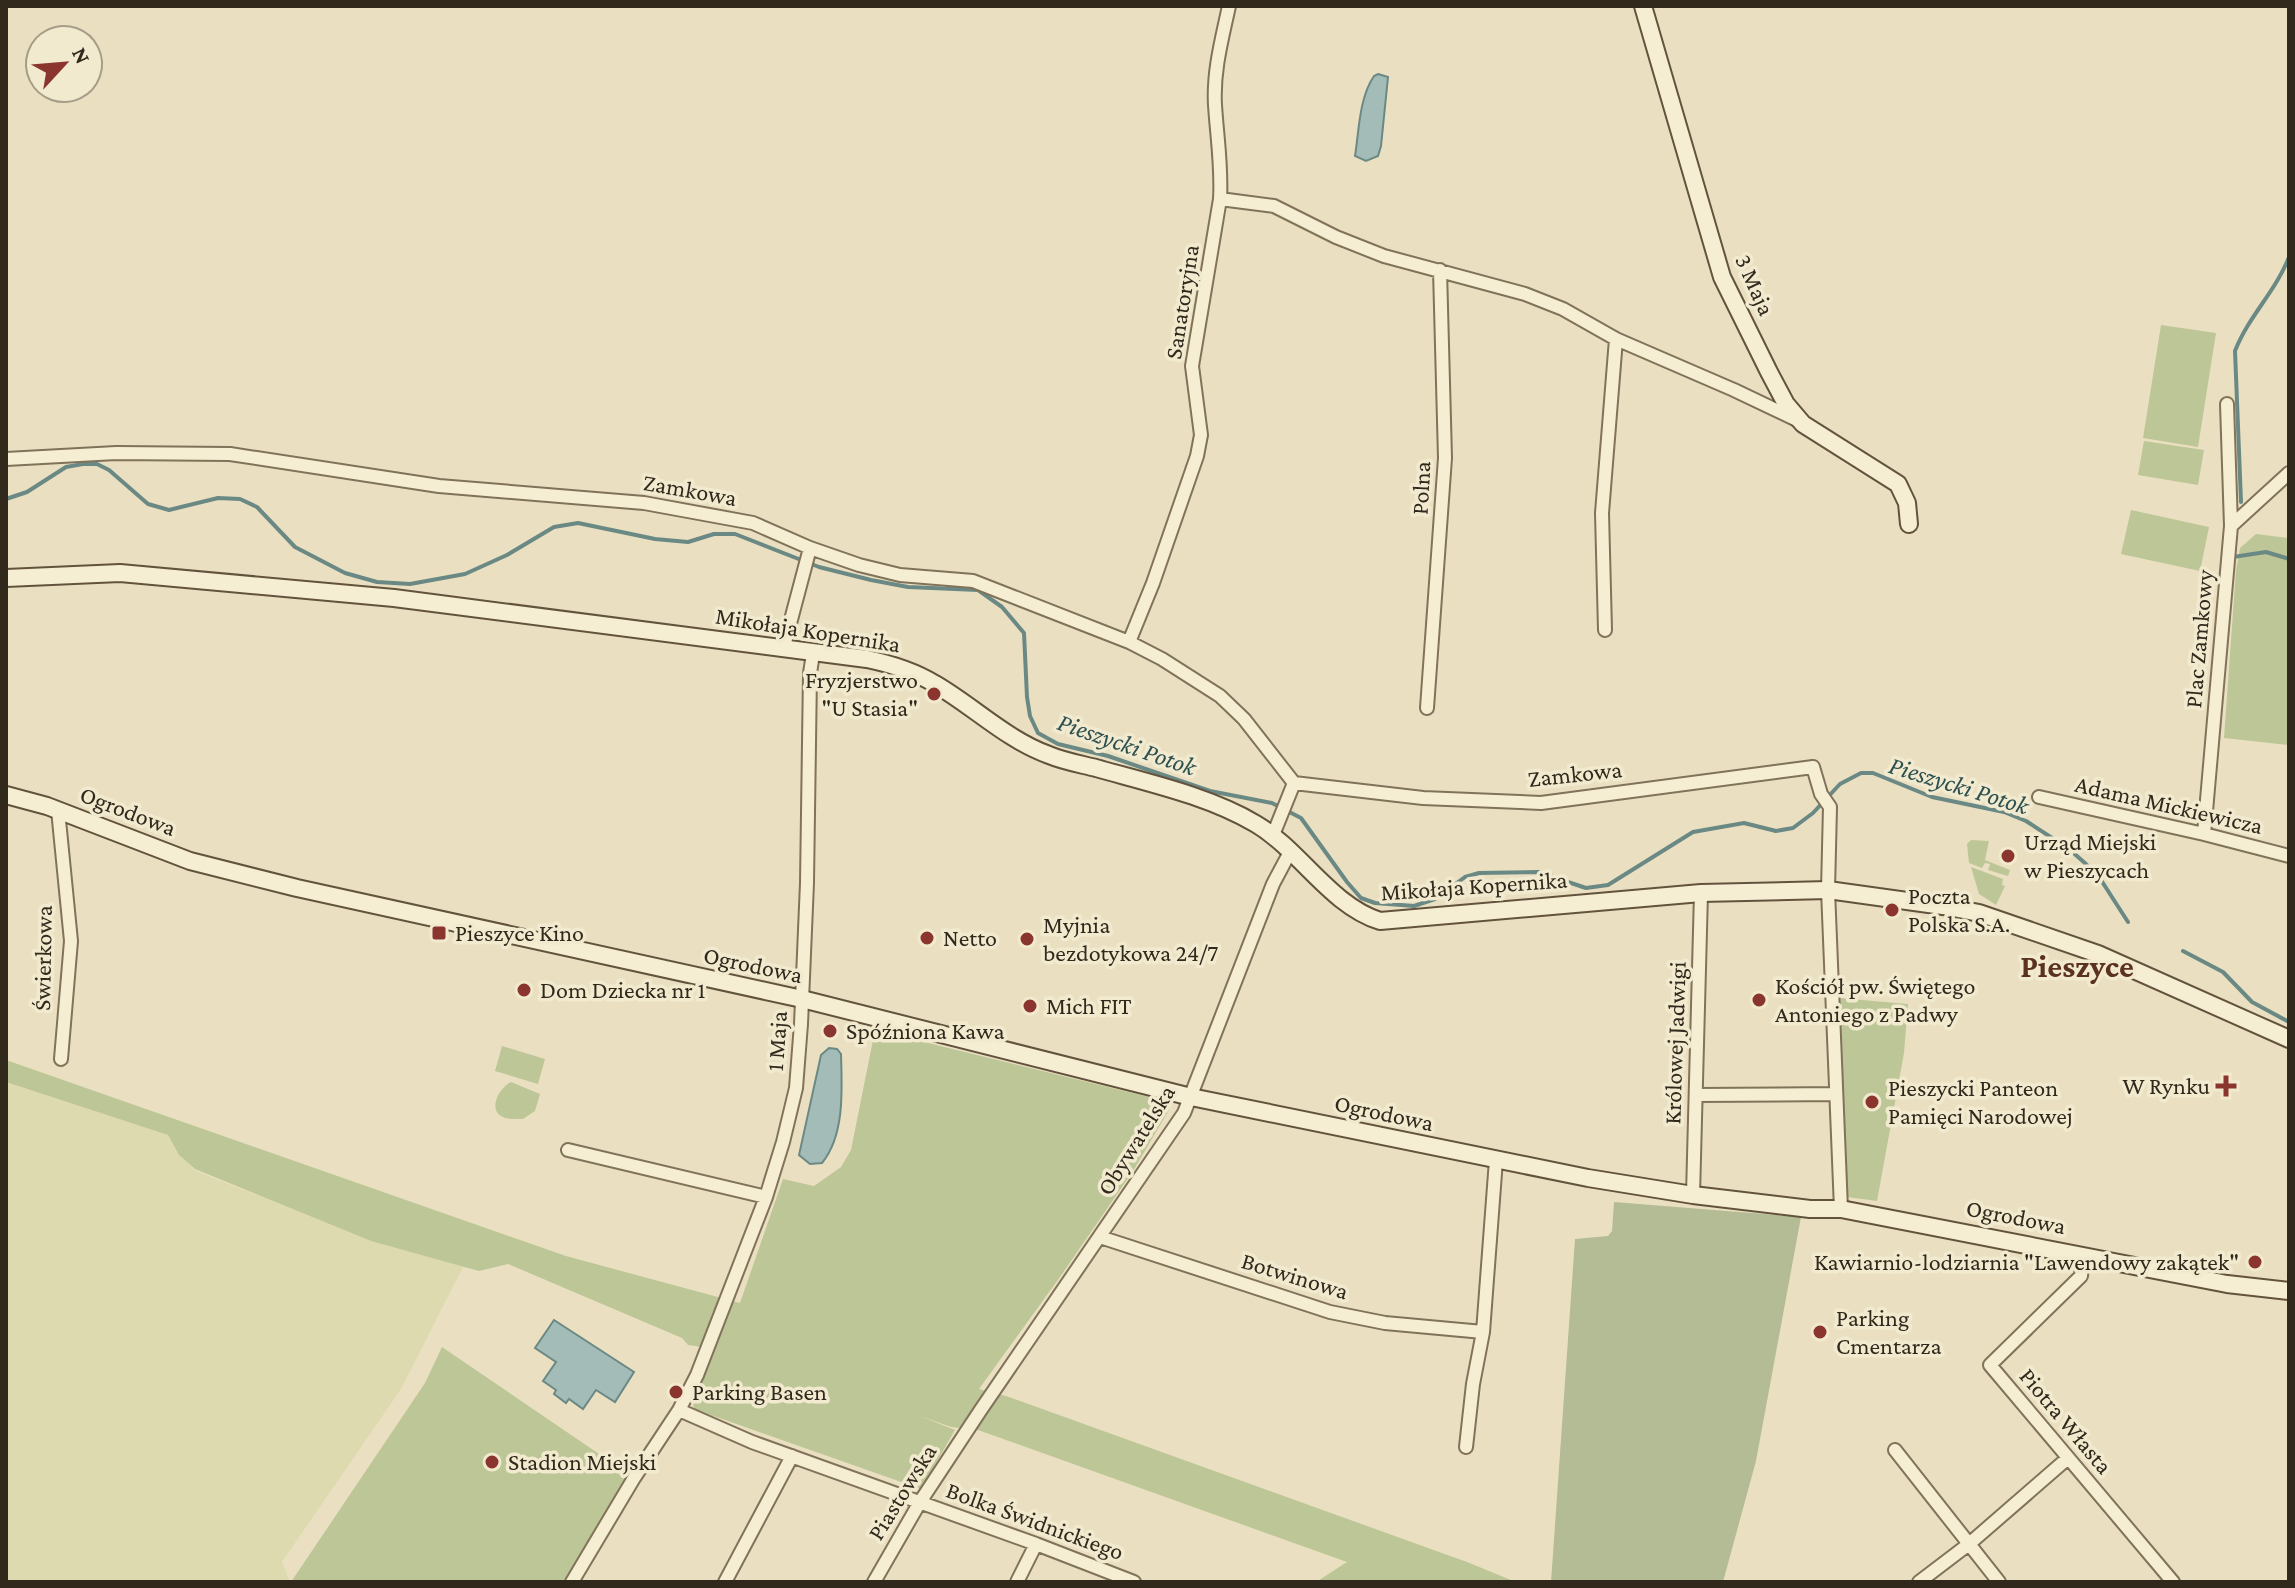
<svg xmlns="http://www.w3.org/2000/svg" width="2295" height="1588" viewBox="0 0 2295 1588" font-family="'Crimson Pro',serif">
<rect width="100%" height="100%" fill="#eae0c1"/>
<path fill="#dedaaf" d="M 6,1082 L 168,1135 L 179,1155 L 196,1171 L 262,1197 L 371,1241 L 464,1265 L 401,1389 L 282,1562 L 290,1582 L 6,1582 Z"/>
<path fill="#bdc696" d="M 2161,325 L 2216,333 L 2198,447 L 2143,438 Z
M 2144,441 L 2204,450 L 2198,485 L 2138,475 Z
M 2131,510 L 2209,527 L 2200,571 L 2121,554 Z
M 2256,534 L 2289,538 L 2289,745 L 2224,738 L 2236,570 L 2240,548 Z
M 1971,840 L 1989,841 L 1985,860 L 2010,870 L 2008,876 L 1988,870 L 1990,864 L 1985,863 L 1982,868 L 1969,863 L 1967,844 Z
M 1971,867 L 2003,879 L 2002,885 L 2005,886 L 1996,905 L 1979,894 Z
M 1839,998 L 1908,1004 L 1904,1053 L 1877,1201 L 1847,1197 Z
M 875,1030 L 1161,1100 L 1169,1110 L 1133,1171 L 1060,1277 L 979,1389 L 1006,1396 L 1467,1562 L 1516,1582 L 1316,1582 L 1347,1562 L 978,1430 L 951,1427 L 920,1416 L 955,1430 L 921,1489 L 694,1409 L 693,1402 L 715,1349 L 688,1345 L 682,1338 L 508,1264 L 479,1271 L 371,1241 L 195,1169 L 179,1155 L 168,1135 L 6,1082 L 6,1060 L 566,1256 L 740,1303 L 783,1179 L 814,1186 L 841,1167 L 851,1150 Z
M 502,1046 L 545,1059 L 538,1084 L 495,1071 Z
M 511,1082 L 540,1094 L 535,1111 L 523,1119 C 516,1119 507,1120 501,1116 C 488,1108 500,1087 511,1082 Z
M 442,1347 L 630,1475 L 566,1582 L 291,1582 L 425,1383 Z"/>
<path fill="#b4bc95" d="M 1614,1202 L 1801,1217 L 1756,1461 L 1723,1582 L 1551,1582 L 1575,1239 L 1608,1236 L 1612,1231 Z"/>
<path fill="#a3bcb7" stroke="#6b8984" stroke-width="2" d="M 1378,74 L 1388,77 L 1381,146 L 1378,156 L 1366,161 L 1355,156 C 1359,131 1359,98 1374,76 Z
M 829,1048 L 837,1049 L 841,1054 C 842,1089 845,1135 822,1163 L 810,1164 L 799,1155 L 821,1055 Z
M 554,1320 L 634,1372 L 615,1402 L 596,1390 L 583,1409 L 569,1399 L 566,1403 L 554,1394 L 556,1390 L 543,1381 L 556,1362 L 535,1348 Z"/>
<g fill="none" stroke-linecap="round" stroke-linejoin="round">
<path stroke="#6b8984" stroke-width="4" d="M 6,499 L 27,492 L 66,467 L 83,464 L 97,464 L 109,470 L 148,504 L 169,510 L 218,498 L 240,499 L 257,507 L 295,547 L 345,573 L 377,582 L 410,584 L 465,574 L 507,555 L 554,527 L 578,523 L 655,539 L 688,542 L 714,534 L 735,534 L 819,567 L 871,580 L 908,587 L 978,590 L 1002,607 L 1024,633 L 1027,697 L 1030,716 L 1038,733 L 1058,744 L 1108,756 L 1210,791 L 1272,803 L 1301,818 L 1347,882 L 1361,898 L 1375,903 L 1414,906 L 1435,899 L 1465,877 L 1479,873 L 1538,872 L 1586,888 L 1608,885 L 1693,832 L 1744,823 L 1776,831 L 1793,828 L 1813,813 L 1840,784 L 1861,773 L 1873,773 L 1932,797 L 2004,812 L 2026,821 L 2069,849 L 2086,864 L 2101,880 L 2128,922
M 2241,502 L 2235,351 C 2248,317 2276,291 2289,257
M 2233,557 L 2266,552 L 2289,559
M 2183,951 L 2223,972 L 2252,1002 L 2289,1022"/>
<g stroke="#81725a" stroke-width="16">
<path id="street" d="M 1220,199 L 1274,206 L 1336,237 L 1384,256 L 1525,294 L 1563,309 L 1616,339 L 1734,390 L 1797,420
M 2227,404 L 2231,526
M 6,459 L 116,453 L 230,454 L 439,486 L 644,503 L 753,523 L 810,548 L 859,565 L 900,575 L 973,581 L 1129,642 L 1162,659 L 1220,696 L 1244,719 L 1294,783 L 1423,798 L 1541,803 L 1813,767 L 1821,794 L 1830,807 L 1828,890 L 1841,1209
M 1605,630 L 1602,513 L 1616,339
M 1129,642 L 1153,583 L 1197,456 L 1201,435 L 1192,366 L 1220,199 C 1222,167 1217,137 1215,105 C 1213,71 1222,39 1229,6
M 783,650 L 810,548
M 1427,708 L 1445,458 L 1440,270
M 2039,797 L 2204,834 L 2289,856
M 58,810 L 71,941 L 61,1059
M 2204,834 L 2231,526 L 2289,473
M 1273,835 L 1294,783
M 1696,1095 L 1836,1094
M 568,1150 L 766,1197
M 1693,1195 L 1701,893
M 1100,1237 L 1330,1312 L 1385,1323 L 1483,1332
M 2083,1256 L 2081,1276 L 1990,1365 L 2173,1582
M 679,1410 L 752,1442 L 1036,1544 L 1134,1582
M 1466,1447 L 1473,1384 L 1483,1332 L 1496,1160
M 1895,1450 L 1999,1582
M 572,1582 L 634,1478 L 679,1410 L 697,1375 L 766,1197 L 783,1142 L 796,1088 L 801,1024 L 807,883 L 810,673 L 813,654
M 725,1582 L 792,1456
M 874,1582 L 920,1502 L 980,1411 L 1184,1113 L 1273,884 L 1290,852
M 1017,1582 L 1036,1544
M 1919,1582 L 1969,1544 L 2068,1458"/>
</g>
<g stroke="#63533d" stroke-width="20">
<path id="secondary" d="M 1643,6 L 1722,277 L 1769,372 L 1786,404 L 1803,424 L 1898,484 L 1907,503 L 1909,524
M 6,578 L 120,573 L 394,598 L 867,659 C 891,664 914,671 935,684 C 973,706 1007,740 1049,755 C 1063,761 1080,764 1096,768 C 1149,783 1209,796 1256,824 C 1301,851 1330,905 1380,921 L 1701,893 L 1828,890 L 1943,906 L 1979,913 L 2098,954 L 2289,1039
M 6,795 L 47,806 L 190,861 L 297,888 L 802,999 L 1191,1097 L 1588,1178 L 1693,1195 L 1810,1209 L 1841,1209 L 2227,1284 L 2289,1291"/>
</g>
<use href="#street" stroke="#f5eed3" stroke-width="12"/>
<use href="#secondary" stroke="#f5eed3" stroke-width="16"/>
</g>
<g fill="#8b352f" stroke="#f2eacf" stroke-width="3">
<circle cx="934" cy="694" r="8"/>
<circle cx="2008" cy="856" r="8"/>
<circle cx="1892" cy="910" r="8"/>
<rect x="431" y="925" width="16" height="16" rx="4"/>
<circle cx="927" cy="938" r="8"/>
<circle cx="1027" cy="939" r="8"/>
<circle cx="524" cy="990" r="8"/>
<circle cx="1759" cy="1000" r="8"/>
<circle cx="1030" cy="1006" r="8"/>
<circle cx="830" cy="1031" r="8"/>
<path d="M2222 1074h8v8h8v8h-8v8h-8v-8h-8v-8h8z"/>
<circle cx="1872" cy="1102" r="8"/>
<circle cx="2255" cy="1262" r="8"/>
<circle cx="1820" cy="1332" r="8"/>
<circle cx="676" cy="1392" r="8"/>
<circle cx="492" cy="1462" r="8"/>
</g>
<g text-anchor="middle" stroke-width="7" stroke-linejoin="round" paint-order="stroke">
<g font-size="24" fill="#32291d" stroke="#f2eacf">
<text transform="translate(1755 285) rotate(66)" y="8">3 Maja</text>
<text transform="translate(1182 302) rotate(-81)" y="8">Sanatoryjna</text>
<text transform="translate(1421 488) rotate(-87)" y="8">Polna</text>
<text transform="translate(690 490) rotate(10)" y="8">Zamkowa</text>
<text transform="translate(808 630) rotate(9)" y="8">Mikołaja Kopernika</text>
<text transform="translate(2199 639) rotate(-85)" y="8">Plac Zamkowy</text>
<text transform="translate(1575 774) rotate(-6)" y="8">Zamkowa</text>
<text transform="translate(2169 805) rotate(13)" y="8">Adama Mickiewicza</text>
<text transform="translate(128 811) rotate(21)" y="8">Ogrodowa</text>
<text transform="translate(1474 886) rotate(-4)" y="8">Mikołaja Kopernika</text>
<text transform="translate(43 958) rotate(-89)" y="8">Świerkowa</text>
<text transform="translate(753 965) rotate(12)" y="8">Ogrodowa</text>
<text transform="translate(777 1041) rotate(-86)" y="8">1 Maja</text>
<text transform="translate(1675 1043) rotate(-88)" y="8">Królowej Jadwigi</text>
<text transform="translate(1384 1113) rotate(12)" y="8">Ogrodowa</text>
<text transform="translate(1136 1140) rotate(-58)" y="8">Obywatelska</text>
<text transform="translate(2016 1217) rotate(11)" y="8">Ogrodowa</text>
<text transform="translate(1295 1276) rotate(17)" y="8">Botwinowa</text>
<text transform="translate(2066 1421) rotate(50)" y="8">Piotra Własta</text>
<text transform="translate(902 1492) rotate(-58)" y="8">Piastowska</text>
<text transform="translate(1035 1521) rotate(20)" y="8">Bolka Świdnickiego</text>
</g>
<g font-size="24" fill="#32291d" stroke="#f2eacf" text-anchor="start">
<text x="918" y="688" text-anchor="end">Fryzjerstwo<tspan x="918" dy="28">"U Stasia"</tspan></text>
<text x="2024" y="850">Urząd Miejski<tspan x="2024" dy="28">w Pieszycach</tspan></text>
<text x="1908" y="904">Poczta<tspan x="1908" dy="28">Polska S.A.</tspan></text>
<text x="1043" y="933">Myjnia<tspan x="1043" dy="28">bezdotykowa 24/7</tspan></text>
<text x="455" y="941">Pieszyce Kino</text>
<text x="943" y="946">Netto</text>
<text x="1775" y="994">Kościół pw. Świętego<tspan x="1775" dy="28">Antoniego z Padwy</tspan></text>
<text x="540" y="998">Dom Dziecka nr 1</text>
<text x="1046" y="1014">Mich FIT</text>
<text x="846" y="1039">Spóźniona Kawa</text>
<text x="2210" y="1094" text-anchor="end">W Rynku</text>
<text x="1888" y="1096">Pieszycki Panteon<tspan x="1888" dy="28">Pamięci Narodowej</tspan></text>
<text x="2239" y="1270" text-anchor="end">Kawiarnio-lodziarnia "Lawendowy zakątek"</text>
<text x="1836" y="1326">Parking<tspan x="1836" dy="28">Cmentarza</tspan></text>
<text x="692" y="1400">Parking Basen</text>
<text x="508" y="1470">Stadion Miejski</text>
</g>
<g font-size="26" font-style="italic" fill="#2d5151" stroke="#f2eacf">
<text transform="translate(1127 744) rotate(19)" y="9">Pieszycki Potok</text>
<text transform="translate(1959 785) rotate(17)" y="9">Pieszycki Potok</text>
</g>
<g font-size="32" font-weight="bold" fill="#5b3120" stroke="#f2eacf">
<text x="2077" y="977">Pieszyce</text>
</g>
</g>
<rect width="2295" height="1588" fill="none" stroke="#32291d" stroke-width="16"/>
<g transform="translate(64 64) rotate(64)"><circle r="38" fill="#f2eacf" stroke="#a59d88" stroke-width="2"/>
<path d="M0-6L14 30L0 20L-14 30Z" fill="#8b352f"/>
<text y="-12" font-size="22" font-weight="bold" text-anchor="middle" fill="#32291d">N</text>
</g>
</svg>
